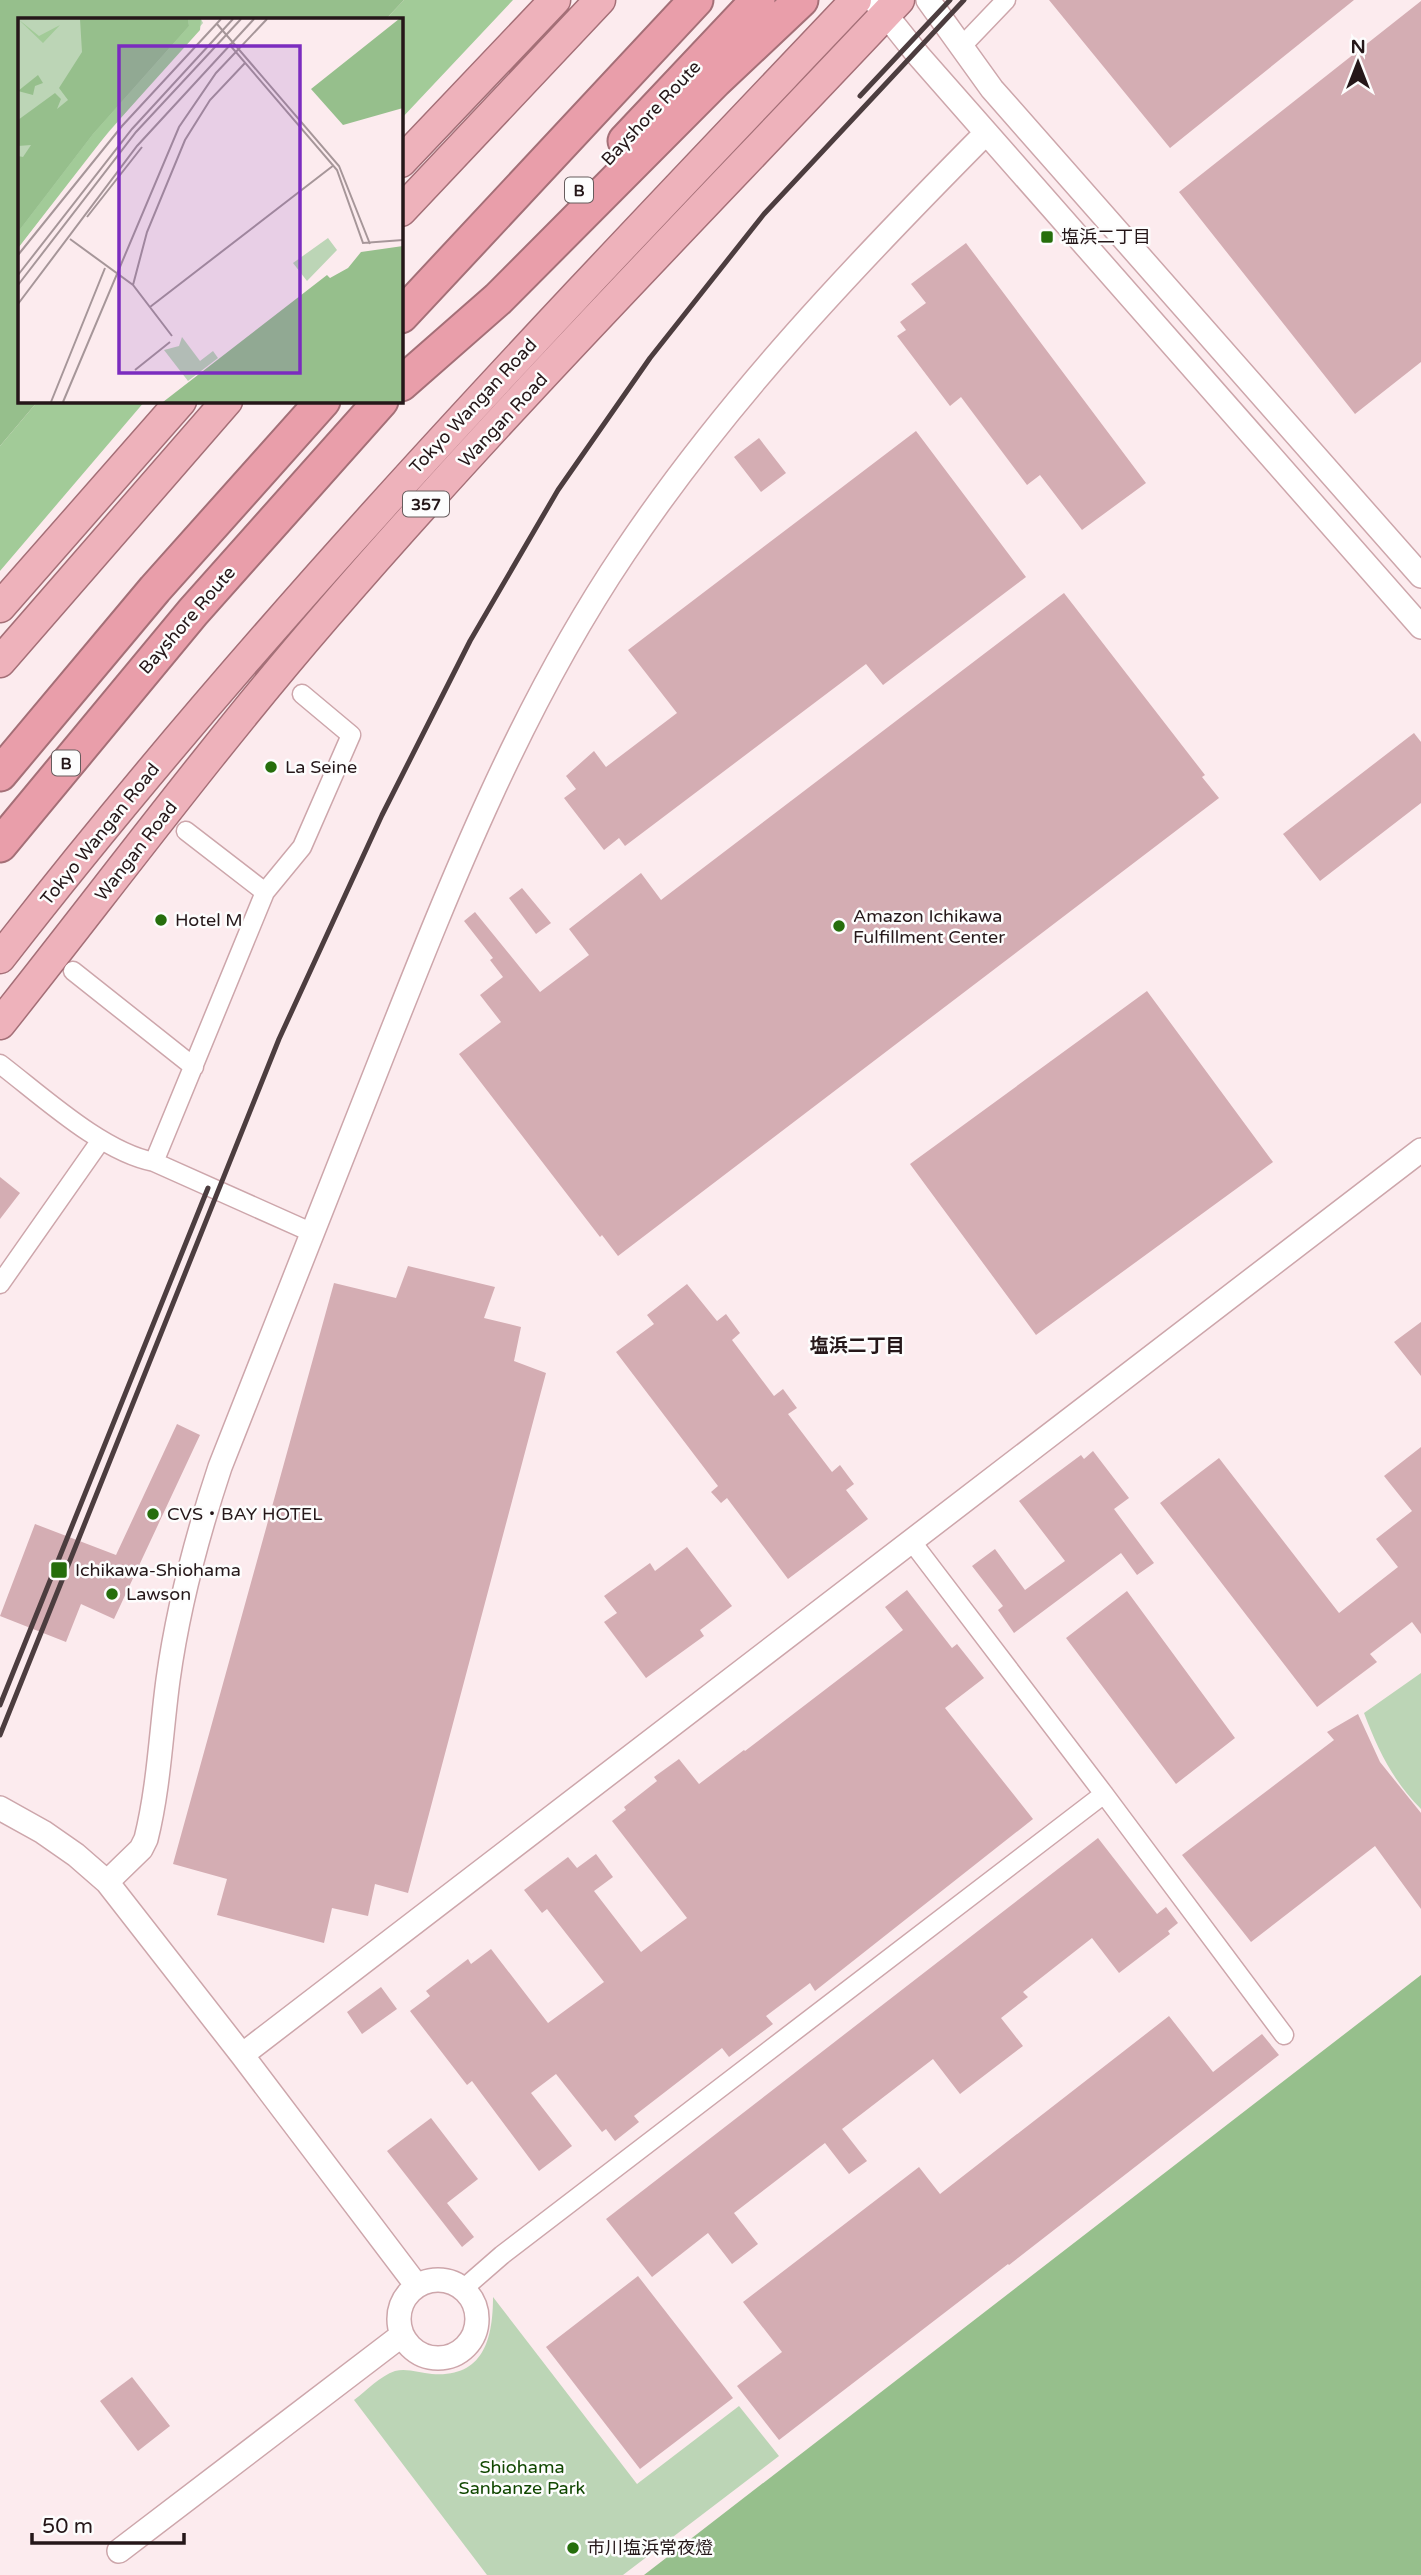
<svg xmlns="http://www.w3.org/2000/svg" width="1421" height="2575" viewBox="0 0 1421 2575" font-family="'Varela Round','Noto Sans JP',sans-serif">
<rect width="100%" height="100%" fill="#fcebee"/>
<path fill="#bcd5b6" d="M 1421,1673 L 1421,1809 C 1393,1781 1378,1750 1364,1713 Z
M 493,2297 L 637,2484 L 739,2406 L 779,2456 L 623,2575 L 487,2575 L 354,2400 C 366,2391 380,2376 395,2371 C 407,2368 420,2373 432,2374 C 484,2378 493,2338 493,2297 Z"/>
<path fill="#a2cb98" d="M 404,0 L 513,0 L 401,119 L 401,19 L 386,19 Z
M 38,401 L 145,401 L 0,571 L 0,446 Z"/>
<path fill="#96bf8c" d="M 0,0 L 404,0 L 386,19 L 19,19 L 19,401 L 38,401 L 0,446 Z
M 1421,1975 L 1421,2575 L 644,2575 Z"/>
<path fill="#d4adb3" d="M 1049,0 L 1354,0 L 1170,148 Z
M 1421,1 L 1421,362 L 1355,414 L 1179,192 Z
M 966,243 L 1146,483 L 1082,530 L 1040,475 L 1027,485 L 961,397 L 950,406 L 897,336 L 906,330 L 900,322 L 926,303 L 911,284 Z
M 916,431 L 1026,577 L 883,685 L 866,664 L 625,846 L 619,838 L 604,850 L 564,798 L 576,789 L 566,776 L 594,751 L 606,767 L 677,713 L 628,650 Z
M 759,438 L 786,473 L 761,492 L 734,457 Z
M 1064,593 L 1205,775 L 1202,777 L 1219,798 L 618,1256 L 602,1235 L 600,1237 L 459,1054 L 501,1022 L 480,995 L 503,977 L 490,960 L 493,958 L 464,921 L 475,912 L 540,992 L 589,955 L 569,929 L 641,873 L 661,900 Z
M 1414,733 L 1421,742 L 1421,803 L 1320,881 L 1283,834 Z
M 522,888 L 551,923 L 536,934 L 509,898 Z
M 1147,991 L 1273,1162 L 1036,1335 L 910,1164 Z
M 0,1177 L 20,1193 L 0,1219 Z
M 408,1266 L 495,1287 L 484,1318 L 521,1327 L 514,1361 L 546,1373 L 408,1893 L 375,1884 L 368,1916 L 332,1908 L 324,1943 L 217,1915 L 227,1879 L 173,1864 L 334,1283 L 396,1298 Z
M 687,1284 L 717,1321 L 726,1314 L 740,1333 L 732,1340 L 774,1396 L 783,1389 L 797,1408 L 788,1414 L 832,1472 L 840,1465 L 854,1484 L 846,1490 L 868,1519 L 788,1579 L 727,1498 L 721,1503 L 711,1492 L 718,1486 L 616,1352 L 654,1324 L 647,1315 Z
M 1421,1322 L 1421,1376 L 1394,1342 Z
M 177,1424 L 200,1435 L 114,1619 L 81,1604 L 66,1642 L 0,1616 L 35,1524 L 116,1555 Z
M 1421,1447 L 1421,1634 L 1412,1622 L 1370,1654 L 1377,1662 L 1317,1707 L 1160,1503 L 1219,1458 L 1339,1613 L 1398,1567 L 1376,1539 L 1412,1511 L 1384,1476 Z
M 1093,1451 L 1129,1498 L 1114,1509 L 1154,1563 L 1137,1575 L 1121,1553 L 1014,1633 L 998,1610 L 1003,1606 L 972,1566 L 995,1549 L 1025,1590 L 1065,1561 L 1019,1501 L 1081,1455 L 1084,1459 Z
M 687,1547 L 732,1606 L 700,1630 L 704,1636 L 646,1678 L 604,1622 L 617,1613 L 604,1596 L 650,1563 L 655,1571 Z
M 907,1590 L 952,1648 L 957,1644 L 984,1678 L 945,1708 L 1033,1819 L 815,1991 L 810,1983 L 766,2016 L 773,2024 L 729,2057 L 722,2048 L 634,2116 L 639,2122 L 615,2141 L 606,2129 L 602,2132 L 556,2074 L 531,2093 L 572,2146 L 539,2171 L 472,2081 L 467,2085 L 410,2011 L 430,1996 L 426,1991 L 468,1959 L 471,1964 L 491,1949 L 548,2023 L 604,1982 L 547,1909 L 542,1913 L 524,1890 L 568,1857 L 577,1868 L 596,1854 L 613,1877 L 594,1891 L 641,1952 L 687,1918 L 612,1821 L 626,1810 L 624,1807 L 657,1781 L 654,1777 L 679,1759 L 699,1784 L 744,1750 L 745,1751 L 903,1630 L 885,1607 Z
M 1127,1591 L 1235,1738 L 1176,1784 L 1066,1638 Z
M 1358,1714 L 1380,1762 L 1421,1813 L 1421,1909 L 1375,1846 L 1251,1942 L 1182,1855 L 1334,1740 L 1327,1732 Z
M 1098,1838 L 1157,1914 L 1166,1907 L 1178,1923 L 1168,1931 L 1170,1934 L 1119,1973 L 1092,1938 L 1023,1992 L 1028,1997 L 1001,2018 L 1023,2046 L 960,2094 L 933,2059 L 842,2129 L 867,2161 L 849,2174 L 825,2143 L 734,2213 L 758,2244 L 732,2264 L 708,2233 L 652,2277 L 606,2219 Z
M 381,1987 L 397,2009 L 362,2034 L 347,2012 Z
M 1169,2016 L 1213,2072 L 1262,2034 L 1279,2055 L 1009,2265 L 1008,2264 L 779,2440 L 737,2386 L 782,2352 L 743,2302 L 919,2167 L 940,2194 Z
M 431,2118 L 478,2179 L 447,2203 L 474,2237 L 462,2247 L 387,2151 Z
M 638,2276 L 733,2398 L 640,2469 L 546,2347 Z
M 132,2377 L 170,2426 L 138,2451 L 100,2401 Z"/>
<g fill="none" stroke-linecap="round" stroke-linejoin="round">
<g stroke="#cda6ab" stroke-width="21">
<path id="minor" d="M 962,46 L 1006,0
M 186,831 L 265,892
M 73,971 L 194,1067
M 0,1064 C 42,1096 102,1152 154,1162 L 313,1233
M 154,1162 L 265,892 L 302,847 L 351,735 L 302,694
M 0,1284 L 101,1140
M 912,1542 L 1104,1794 L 1284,2035
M 463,2289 L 502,2255 L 1104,1794"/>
</g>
<g stroke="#cda6ab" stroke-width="26">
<path id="tertiary" d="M 874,0 L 918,55 L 1421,627
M 928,0 L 992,89 L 1421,576
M 0,1808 L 43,1832 L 76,1855 L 107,1882 L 242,2055 L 417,2286
M 107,1882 L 141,1849 L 146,1839 C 159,1787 161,1732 168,1680 C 178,1607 197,1536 220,1467 C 273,1331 327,1195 381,1059 C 450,885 519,709 624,553 C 727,399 856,264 986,133
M 242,2055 L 1421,1150
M399 2319a39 39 0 1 1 78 0a39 39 0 1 1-78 0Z
M 119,2551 L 402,2335"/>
</g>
<g stroke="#a46f77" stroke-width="33">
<path id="trunk" d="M 401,162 L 555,0
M 401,211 L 600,0
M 0,607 L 181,401
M 0,662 L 227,401
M 0,958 C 263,619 561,311 856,0
M 0,1024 C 108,888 211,749 325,617 C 508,405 706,205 899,0"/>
</g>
<g stroke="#a46f77" stroke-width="37">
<path id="motorway" d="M 625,141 L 758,0
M 401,316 L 696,0
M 401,384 L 498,299 L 715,81 L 801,0
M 0,774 L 155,589 L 323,401
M 0,845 L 193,612 L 381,401"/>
</g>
<use href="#minor" stroke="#fff" stroke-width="18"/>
<use href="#tertiary" stroke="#fff" stroke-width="23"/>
<use href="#trunk" stroke="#eeb2bb" stroke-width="30"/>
<use href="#motorway" stroke="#e99eaa" stroke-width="33"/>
<path stroke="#4c3d3f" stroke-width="5" d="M 860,96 L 950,0
M 0,1705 L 208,1188
M 0,1735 L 279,1039 L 382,815 L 470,641 L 558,490 L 650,358 L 764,214 L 964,0"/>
</g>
<g fill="#266e0c" stroke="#fdfdfd" stroke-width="2.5">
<rect x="1040" y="230" width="14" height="14" rx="3.5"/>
<circle cx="271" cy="767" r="7"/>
<circle cx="161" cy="920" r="7"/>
<circle cx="839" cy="926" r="7"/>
<circle cx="153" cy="1514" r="7"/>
<rect x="50" y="1561" width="18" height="18" rx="3.5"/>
<circle cx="112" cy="1594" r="7"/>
<circle cx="573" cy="2548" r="7"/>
</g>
<g text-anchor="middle" stroke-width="5" stroke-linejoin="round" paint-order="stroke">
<g fill="#fdfdfd" stroke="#665c5d" stroke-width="2">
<rect x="565" y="177.5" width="28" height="25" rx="5"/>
<rect x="403" y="491.5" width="46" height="25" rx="5"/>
<rect x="52" y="750.5" width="28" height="25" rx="5"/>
</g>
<g font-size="16" font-weight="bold" fill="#251719">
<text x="579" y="196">B</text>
<text x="426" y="510">357</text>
<text x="66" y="769">B</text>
</g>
<g font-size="18" fill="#251719" stroke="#fdfdfd">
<text transform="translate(651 113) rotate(-47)" y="6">Bayshore Route</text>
<text transform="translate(473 406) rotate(-47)" y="6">Tokyo Wangan Road</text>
<text transform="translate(503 420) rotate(-47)" y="6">Wangan Road</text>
<text transform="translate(187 620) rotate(-49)" y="6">Bayshore Route</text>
<text transform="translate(100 834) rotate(-51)" y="6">Tokyo Wangan Road</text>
<text transform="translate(136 851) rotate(-52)" y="6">Wangan Road</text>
</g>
<g font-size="18" fill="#251719" stroke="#fdfdfd" text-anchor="start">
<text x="1061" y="243">塩浜二丁目</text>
<text x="285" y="773">La Seine</text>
<text x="853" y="922">Amazon Ichikawa<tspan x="853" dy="21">Fulfillment Center</tspan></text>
<text x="175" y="926">Hotel M</text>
<text x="167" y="1520">CVS・BAY HOTEL</text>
<text x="75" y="1576">Ichikawa-Shiohama</text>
<text x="126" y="1600">Lawson</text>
<text x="587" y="2554">市川塩浜常夜燈</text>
</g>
<g font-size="18" fill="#104700" stroke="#fdfdfd">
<text x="522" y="2473">Shiohama<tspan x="522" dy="21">Sanbanze Park</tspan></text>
</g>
<g font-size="19" font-weight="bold" fill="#251719" stroke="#fdfdfd">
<text x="857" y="1352">塩浜二丁目</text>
</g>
</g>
<g transform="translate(18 18)">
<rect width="385" height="385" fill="#fcebee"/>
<path d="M 0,1 L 183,1 L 185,5 L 70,138 L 0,230 ZM 310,220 L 319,232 L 289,263 L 275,245 ZM 164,319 L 182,343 L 195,333 L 200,340 L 170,363 L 146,332 L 161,328 Z" fill="#bcd5b6"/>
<path d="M 0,1 L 21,18 L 42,7 L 25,25 ZM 170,1 L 183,1 L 182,12 L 91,113 L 0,230 L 0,214 L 75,116 L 171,8 Z" fill="#a2cb98"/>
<path d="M 62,1 L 170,1 L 171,8 L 75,116 L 0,214 L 0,138 L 5,139 L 13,127 L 0,128 L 0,102 L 37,75 L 43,81 L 39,91 L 50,82 L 41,70 L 64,34 ZM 381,1 L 385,1 L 385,90 L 325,107 L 293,71 ZM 20,57 L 25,65 L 17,68 L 15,77 L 0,73 ZM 385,228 L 385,384 L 145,384 L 309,257 L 312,260 L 330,250 L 343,234 Z" fill="#96bf8c"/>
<path fill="none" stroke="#a69699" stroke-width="2" d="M 199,6 L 321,148 L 352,226M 211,26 L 319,152 L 345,225 L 385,222M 69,199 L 124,129M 52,221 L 115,267 L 154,318M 0,237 L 104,108 L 203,1M 0,257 L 114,111 L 215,1M 0,267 L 118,114 L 223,1M 115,267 L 129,214 L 167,122 L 192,82 L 227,45M 0,286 L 119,128 L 236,1M 132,289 L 316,147M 117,352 L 152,324M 33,384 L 87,250M 45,384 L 161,109 L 198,55 L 249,1"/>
<path fill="#7b2cbf" fill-opacity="0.15" stroke="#7b2cbf" stroke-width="3.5" d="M 101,28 L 282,28 L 282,355 L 101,355 Z"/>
<rect width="385" height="385" fill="none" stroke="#251719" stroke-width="3.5"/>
</g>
<g transform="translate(1358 63)" stroke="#fdfdfd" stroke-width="5" paint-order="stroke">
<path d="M0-5L12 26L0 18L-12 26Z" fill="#251719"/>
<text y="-10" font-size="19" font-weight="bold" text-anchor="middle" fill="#251719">N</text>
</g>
<path d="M32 2533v10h152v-10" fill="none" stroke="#251719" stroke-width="3.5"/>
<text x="42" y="2533" font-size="21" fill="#251719" stroke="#fdfdfd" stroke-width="5" paint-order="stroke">50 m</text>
</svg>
